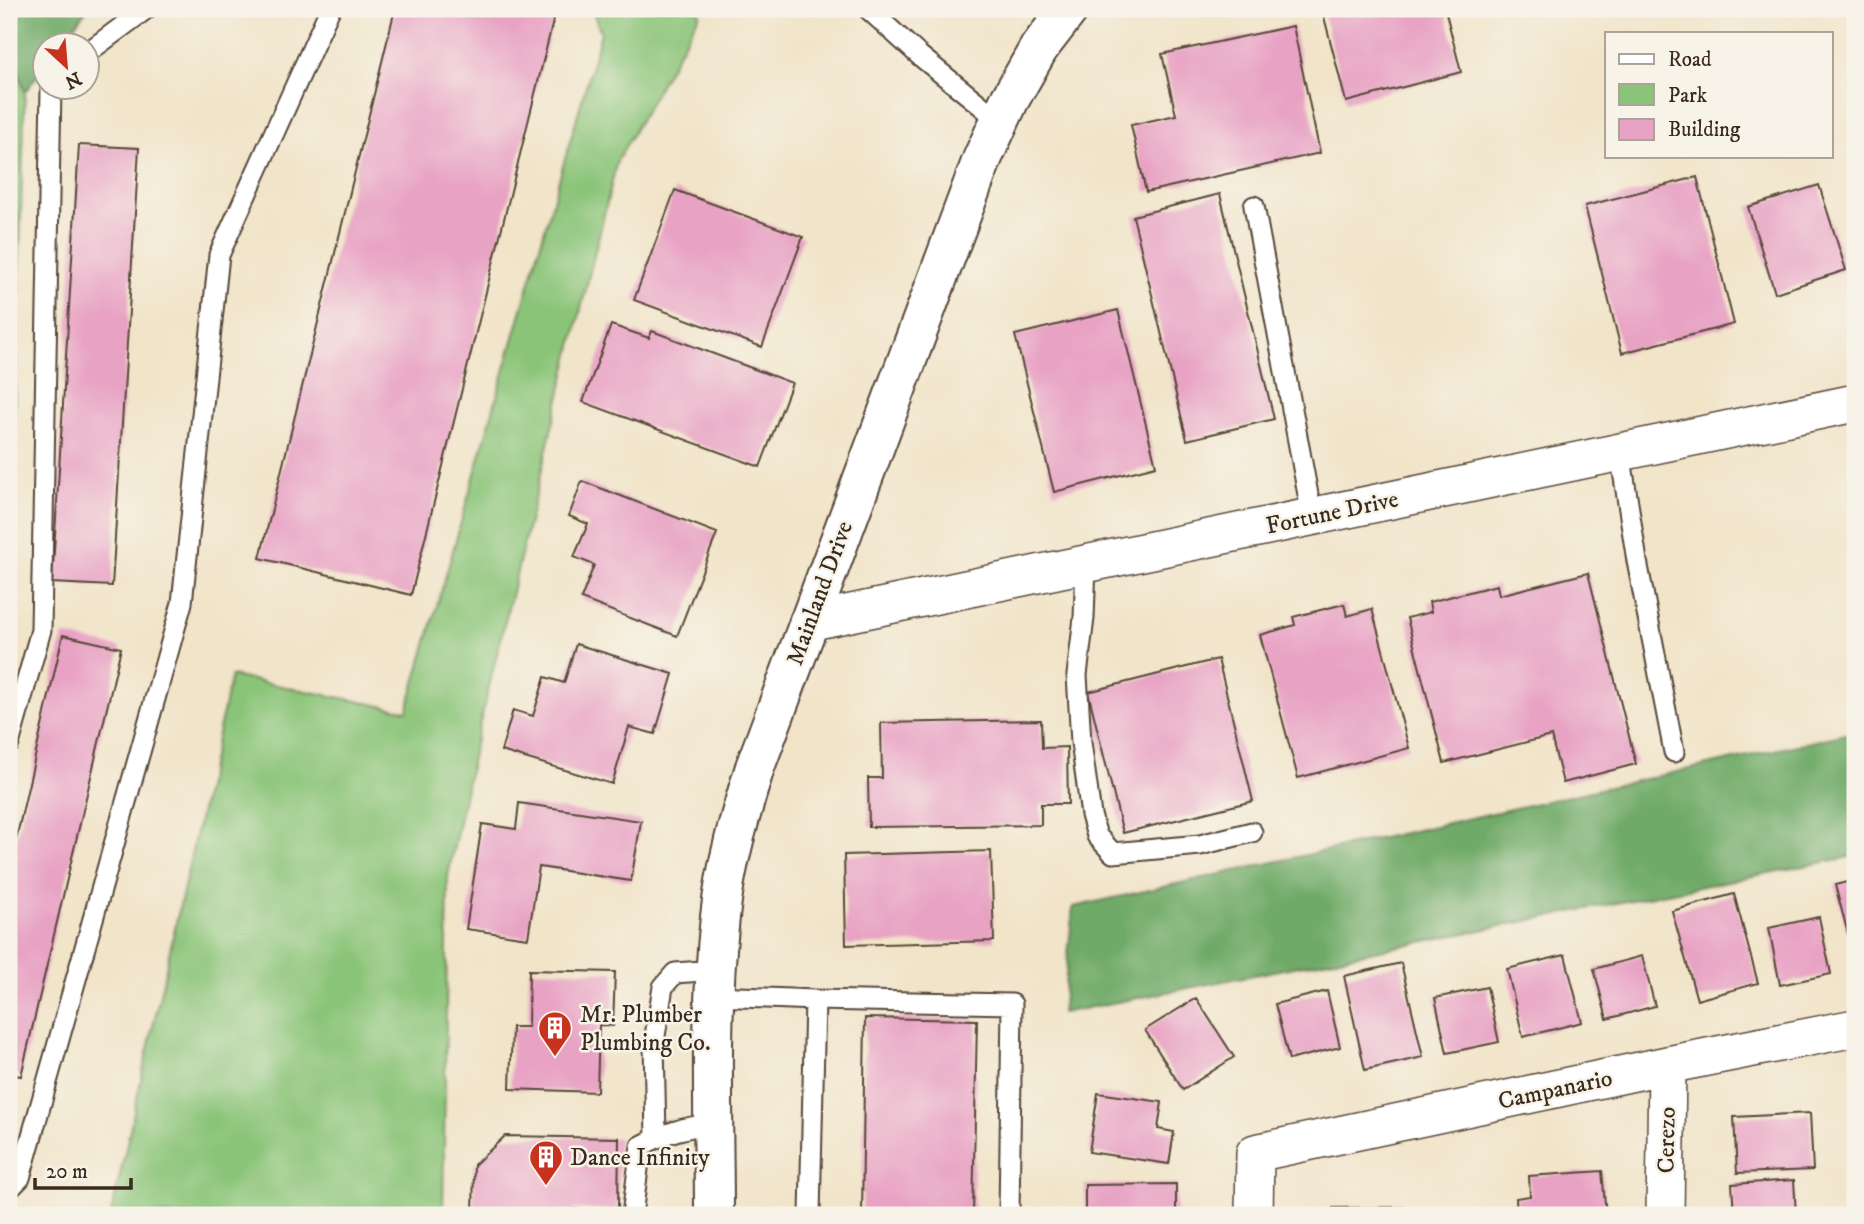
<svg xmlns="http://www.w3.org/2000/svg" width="1864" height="1224" viewBox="0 0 1864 1224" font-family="'IM FELL DW Pica',serif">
<rect width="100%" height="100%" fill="#f7f3e8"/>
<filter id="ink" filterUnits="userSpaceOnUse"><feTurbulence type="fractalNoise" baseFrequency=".0143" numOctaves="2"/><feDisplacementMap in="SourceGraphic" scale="14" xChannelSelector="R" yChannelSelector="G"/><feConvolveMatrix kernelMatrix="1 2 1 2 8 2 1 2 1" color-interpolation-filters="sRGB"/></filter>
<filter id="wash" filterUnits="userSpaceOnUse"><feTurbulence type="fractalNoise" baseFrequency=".00686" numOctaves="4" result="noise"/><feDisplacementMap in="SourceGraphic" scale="28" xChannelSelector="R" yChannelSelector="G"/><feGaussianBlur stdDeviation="1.57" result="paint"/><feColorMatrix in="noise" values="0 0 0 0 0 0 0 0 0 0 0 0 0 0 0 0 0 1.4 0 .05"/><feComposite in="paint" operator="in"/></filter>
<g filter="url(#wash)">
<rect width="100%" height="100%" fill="#f1e4c9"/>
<path fill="#8ac478" stroke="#62774b" stroke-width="2" d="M 592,9 L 697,9 L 700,14 L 617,161 L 474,748 L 448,876 L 443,1215 L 111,1215 L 231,676 L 407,711 L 601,33 Z
M 9,39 L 25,92 L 9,567 Z"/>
<path fill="#6faa68" stroke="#556a43" stroke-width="2" d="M 9,9 L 87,9 L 60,45 L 46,46 L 45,65 L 25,92 L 9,39 Z
M 1855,732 L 1855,856 L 1062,1013 L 1073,907 Z"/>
<g id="blocks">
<path fill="#e8a3c4" d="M 395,9 L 556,9 L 411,595 L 260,558 Z
M 1322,9 L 1445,9 L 1461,72 L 1346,102 Z
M 1293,26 L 1320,153 L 1146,192 L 1131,125 L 1176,115 L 1162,54 Z
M 79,145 L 139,148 L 112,586 L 52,583 Z
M 1697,177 L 1734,324 L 1622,353 L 1585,206 Z
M 1819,185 L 1846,270 L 1775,293 L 1748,207 Z
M 675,190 L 803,237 L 762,347 L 634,300 Z
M 1220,194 L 1274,419 L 1187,440 L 1133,216 Z
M 1118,310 L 1156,466 L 1054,492 L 1015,335 Z
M 611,325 L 649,338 L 652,331 L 792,383 L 760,467 L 583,402 Z
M 582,481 L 717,533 L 677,636 L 581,599 L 594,565 L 574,557 L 588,524 L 569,516 Z
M 1588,573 L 1636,764 L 1563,783 L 1551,736 L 1444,763 L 1407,618 L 1431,612 L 1429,602 L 1497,585 L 1499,595 Z
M 1344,604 L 1347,616 L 1372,609 L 1409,748 L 1298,778 L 1260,635 L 1295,625 L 1293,617 Z
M 63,635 L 121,648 L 21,1076 L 9,1074 L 9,870 Z
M 576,644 L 673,674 L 655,734 L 629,727 L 612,784 L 501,751 L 513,710 L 533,716 L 545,677 L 564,683 Z
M 1218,659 L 1253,801 L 1123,833 L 1088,692 Z
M 1041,720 L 1042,748 L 1067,747 L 1068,804 L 1041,804 L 1041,825 L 869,827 L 868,778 L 882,778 L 881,723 Z
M 519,803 L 641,821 L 631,881 L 539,867 L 528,938 L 466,929 L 482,824 L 516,829 Z
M 991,851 L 994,941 L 846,945 L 844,855 Z
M 1855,880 L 1855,948 L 1852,949 L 1835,885 Z
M 1734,894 L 1758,983 L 1697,1000 L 1672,911 Z
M 1819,917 L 1831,974 L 1780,985 L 1769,928 Z
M 1565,955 L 1582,1022 L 1523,1037 L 1507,969 Z
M 1642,956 L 1655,1006 L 1607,1019 L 1594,969 Z
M 1401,963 L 1423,1057 L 1365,1070 L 1344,976 Z
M 529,970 L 615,972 L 613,1026 L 599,1025 L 597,1092 L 510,1089 L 512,1027 L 528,1027 Z
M 1487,987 L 1499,1042 L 1447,1053 L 1435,998 Z
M 1327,991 L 1340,1047 L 1289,1060 L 1275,1004 Z
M 1196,998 L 1234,1057 L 1183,1090 L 1145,1030 Z
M 865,1018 L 977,1020 L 973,1215 L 862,1215 Z
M 1098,1093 L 1162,1102 L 1158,1129 L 1174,1132 L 1169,1164 L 1089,1152 Z
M 1810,1113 L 1813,1170 L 1737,1173 L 1734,1117 Z
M 505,1136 L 619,1138 L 618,1210 L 573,1209 L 573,1215 L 473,1215 L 474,1165 Z
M 1602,1171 L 1606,1215 L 1517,1215 L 1516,1198 L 1530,1196 L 1529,1176 Z
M 1794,1180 L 1796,1215 L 1734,1215 L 1732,1184 Z
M 1176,1184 L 1176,1212 L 1163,1212 L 1163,1215 L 1085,1215 L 1085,1185 Z
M 1415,1207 L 1415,1215 L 1333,1215 L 1333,1208 Z"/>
</g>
</g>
<g filter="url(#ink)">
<use href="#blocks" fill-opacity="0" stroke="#564638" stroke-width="2"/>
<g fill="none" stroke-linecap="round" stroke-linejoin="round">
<g stroke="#564638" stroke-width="23">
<path id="lane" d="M 868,9 L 920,56 L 1000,121
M 88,52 L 146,9
M 1254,206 L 1312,516
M 1620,452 L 1637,561 L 1674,752
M 1086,564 L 1084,618 L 1077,675 L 1081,742 L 1091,815 L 1097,836 L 1113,853 L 1200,845 L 1252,832
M 9,744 L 41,630 L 51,88
M 714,996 L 815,1000 L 810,1215
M 815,1000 L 1012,1004 L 1009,1215
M 656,1138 L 654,1042 L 663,987 L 675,973 L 716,970
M 9,1189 L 20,1178 L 182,603 L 219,255 L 330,9
M 632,1215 L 641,1146 C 669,1131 683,1128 714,1123"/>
</g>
<g stroke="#564638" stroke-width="40">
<path id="street" d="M 808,622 L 1855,403
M 1254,1215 L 1255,1153 L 1667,1065 L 1855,1028
M 1665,1215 L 1667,1065"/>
</g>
<g stroke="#564638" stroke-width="42">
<path id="secondary" d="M 714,1215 C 714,1116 709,1016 720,917 C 725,866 740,816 755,767 L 983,157 L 1009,101 L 1039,48 L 1069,9"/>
</g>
<use href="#lane" stroke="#fff" stroke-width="19"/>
<use href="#street" stroke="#fff" stroke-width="37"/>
<use href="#secondary" stroke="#fff" stroke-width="38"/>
</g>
</g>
<defs>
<g id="building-pin" transform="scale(1.75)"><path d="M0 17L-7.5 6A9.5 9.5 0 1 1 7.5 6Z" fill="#c8321e" stroke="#f7f3e8"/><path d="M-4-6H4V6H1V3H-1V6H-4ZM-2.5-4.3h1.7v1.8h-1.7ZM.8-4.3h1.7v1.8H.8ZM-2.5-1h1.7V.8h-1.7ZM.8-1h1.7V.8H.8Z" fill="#fff"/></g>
</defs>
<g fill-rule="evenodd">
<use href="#building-pin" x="555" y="1028"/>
<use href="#building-pin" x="546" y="1157"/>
</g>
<g text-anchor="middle" stroke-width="5" stroke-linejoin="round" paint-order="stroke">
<g font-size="24" fill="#3b2a1e" stroke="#f7f3e8">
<text transform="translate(1332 512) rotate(-12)" y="8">Fortune Drive</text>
<text transform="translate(819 593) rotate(-70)" y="8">Mainland Drive</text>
<text transform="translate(1555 1089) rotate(-12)" y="8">Campanario</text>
<text transform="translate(1666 1140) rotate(-89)" y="8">Cerezo</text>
</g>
<g font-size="24" fill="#3b2a1e" stroke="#f7f3e8" text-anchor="start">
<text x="580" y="1022">Mr. Plumber<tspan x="580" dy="28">Plumbing Co.</tspan></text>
<text x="570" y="1165">Dance Infinity</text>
</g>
</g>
<rect width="1864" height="1224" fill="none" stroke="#f7f3e8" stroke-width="35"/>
<rect x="1605" y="32" width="228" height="126" fill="#f7f3e8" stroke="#aca397" stroke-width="2"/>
<rect x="1619" y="54" width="35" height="10" fill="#ffffff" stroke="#aca397" stroke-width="2"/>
<text x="1668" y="66" font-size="21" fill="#3b2a1e">Road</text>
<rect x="1619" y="84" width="35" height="21" fill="#8ac478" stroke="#aca397" stroke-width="2"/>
<text x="1668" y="102" font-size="21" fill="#3b2a1e">Park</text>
<rect x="1619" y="119" width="35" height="21" fill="#e8a3c4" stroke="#aca397" stroke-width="2"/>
<text x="1668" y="136" font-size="21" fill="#3b2a1e">Building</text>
<g transform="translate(66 66) rotate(154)"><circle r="33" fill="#f7f3e8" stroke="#aca397" stroke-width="2"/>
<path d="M0-5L12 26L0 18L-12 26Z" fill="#c8321e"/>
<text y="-10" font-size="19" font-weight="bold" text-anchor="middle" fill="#3b2a1e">N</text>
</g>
<path d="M35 1178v10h96v-10" fill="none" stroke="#3b2a1e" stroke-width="3.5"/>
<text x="46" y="1178" font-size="21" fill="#3b2a1e" stroke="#f7f3e8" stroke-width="5" paint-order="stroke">20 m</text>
</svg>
